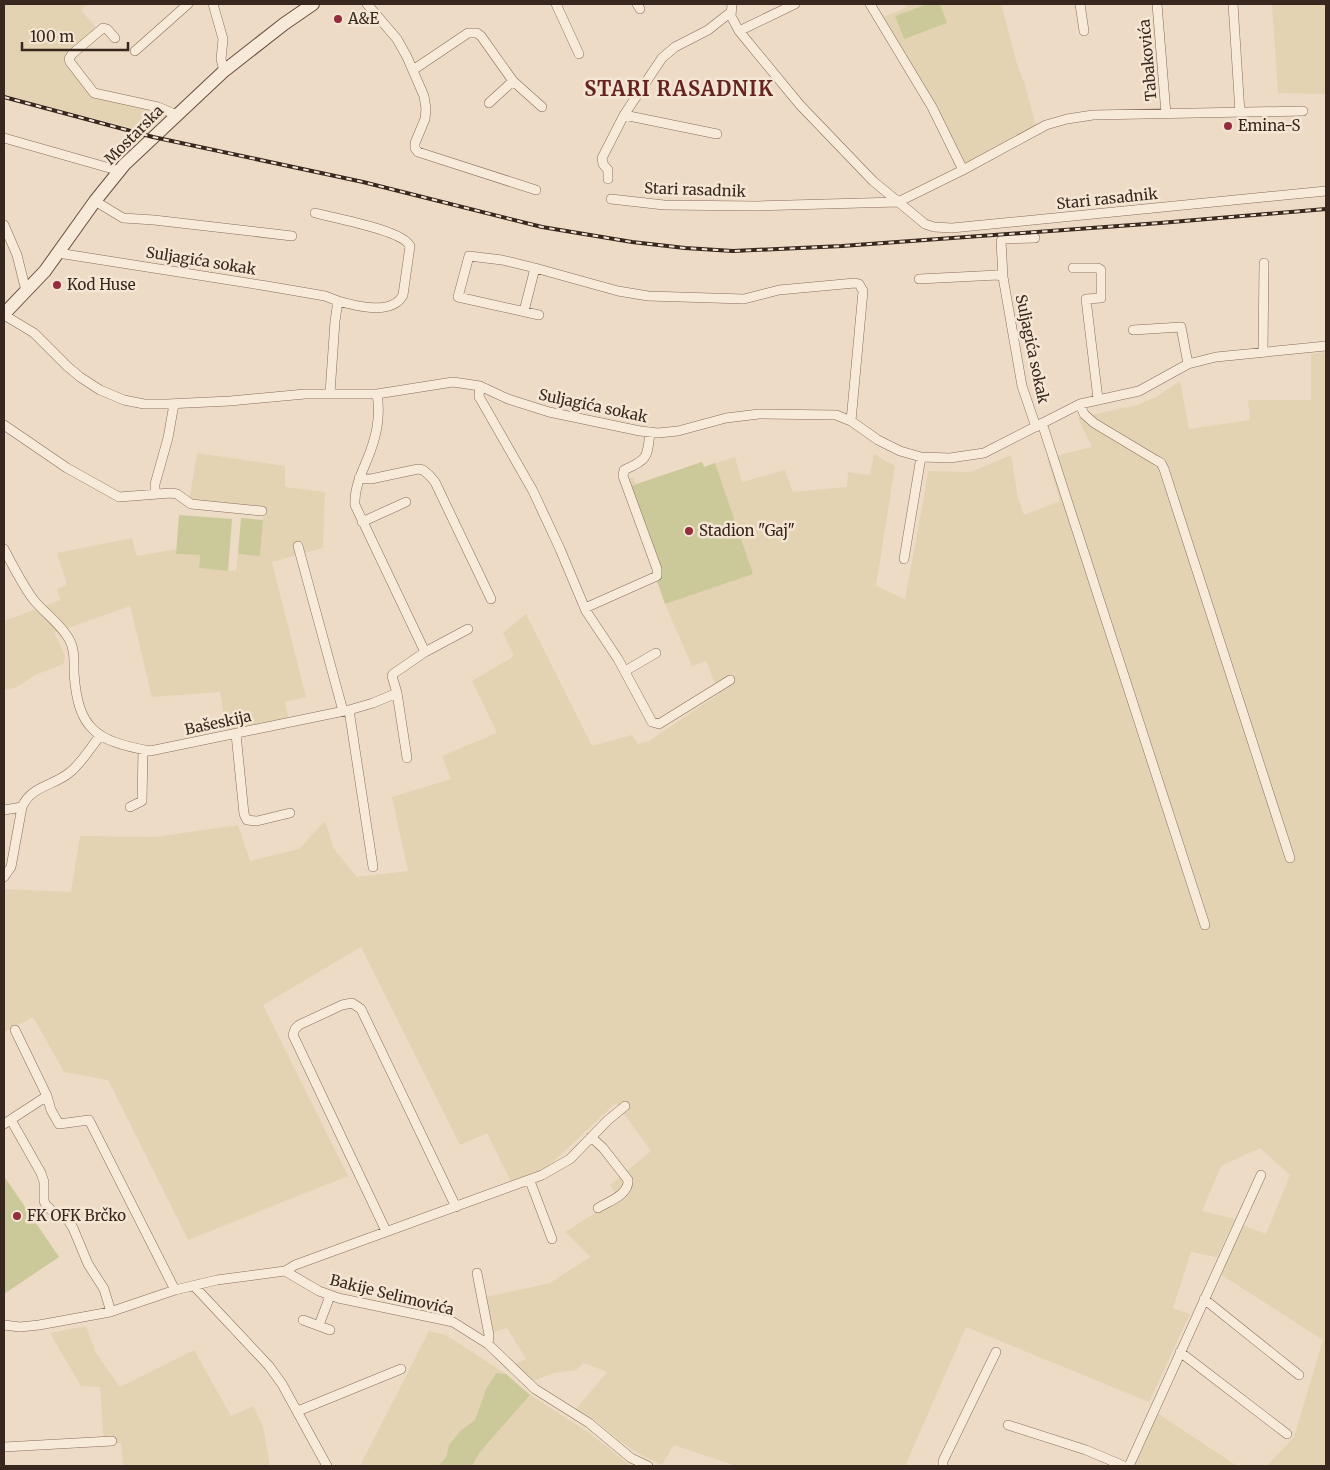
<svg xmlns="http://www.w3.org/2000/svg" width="1330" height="1470" viewBox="0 0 1330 1470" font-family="Merriweather,serif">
<rect width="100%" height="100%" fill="#eddbc5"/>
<path fill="#e3d3b3" d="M 4,4 L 87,4 L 81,10 L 98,30 L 66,60 L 91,94 L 167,115 L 147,132 L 4,95 Z
M 905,4 L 1001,4 L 1017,64 L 1026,88 L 1037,131 L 966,167 L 879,19 L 906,8 Z
M 1272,4 L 1326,4 L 1326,94 L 1278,93 Z
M 1326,352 L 1326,1466 L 1267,1466 L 1294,1437 L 1323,1340 L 1220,1274 L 1242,1225 L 1266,1234 L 1290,1175 L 1260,1148 L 1221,1166 L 1202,1211 L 1235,1219 L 1217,1257 L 1191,1252 L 1173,1308 L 1190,1314 L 1149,1402 L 966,1327 L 905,1466 L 736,1466 L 674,1445 L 662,1465 L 639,1454 L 617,1439 L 594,1419 L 576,1409 L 607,1372 L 584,1363 L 576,1370 L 554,1373 L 533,1381 L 513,1365 L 526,1359 L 507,1328 L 491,1333 L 481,1298 L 550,1283 L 590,1257 L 565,1232 L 619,1198 L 610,1185 L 651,1151 L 616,1103 L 543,1171 L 511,1182 L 487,1133 L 460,1145 L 361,947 L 263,1005 L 348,1176 L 188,1240 L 108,1080 L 64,1072 L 33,1017 L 4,1032 L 4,889 L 71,892 L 80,836 L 155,837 L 238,825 L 250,861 L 299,849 L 325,821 L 334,849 L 357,877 L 408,871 L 392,797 L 451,779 L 442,756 L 497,733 L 472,681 L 514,656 L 503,633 L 526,614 L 592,746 L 632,735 L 638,744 L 649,741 L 719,694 L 706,661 L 692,666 L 665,604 L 625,488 L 624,482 L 633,477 L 636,484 L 702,462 L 704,467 L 735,457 L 742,482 L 785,470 L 793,492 L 847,487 L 848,472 L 870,475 L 874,454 L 895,466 L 876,586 L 905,599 L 925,491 L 928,471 L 971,472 L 1011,455 L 1018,498 L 1024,515 L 1060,501 L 1047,458 L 1092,447 L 1078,418 L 1137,405 L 1156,397 L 1180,381 L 1189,429 L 1250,420 L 1248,400 L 1311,400 L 1311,354 Z
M 197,453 L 285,466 L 285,487 L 325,492 L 323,548 L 272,562 L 306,697 L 285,702 L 290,726 L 228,738 L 220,692 L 152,697 L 130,606 L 54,633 L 65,655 L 64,664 L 35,675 L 17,687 L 4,690 L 4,621 L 60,600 L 57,589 L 67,585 L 57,553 L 132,538 L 137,556 L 177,549 L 177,554 L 200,555 L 199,568 L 236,571 L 238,554 L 260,556 L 264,506 L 189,501 Z
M 86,1326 L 96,1353 L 120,1387 L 194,1350 L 231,1416 L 253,1406 L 263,1426 L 270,1466 L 123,1466 L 121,1443 L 104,1444 L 100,1387 L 81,1386 L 50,1333 Z
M 429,1331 L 446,1335 L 506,1374 L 496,1373 L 486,1389 L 475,1420 L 460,1431 L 449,1445 L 446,1457 L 438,1466 L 360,1466 Z
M 530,1395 L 588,1432 L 631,1466 L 472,1466 L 480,1452 Z
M 1157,1413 L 1237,1466 L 1135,1466 Z"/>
<path fill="#cbc999" d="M 928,4 L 940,4 L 947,23 L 904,39 L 895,16 Z
M 702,462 L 704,467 L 715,463 L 753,574 L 665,604 L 625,488 Z
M 179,515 L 232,519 L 228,571 L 199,568 L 200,555 L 176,554 Z
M 241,518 L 263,520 L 260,556 L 238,554 Z
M 4,1176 L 59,1257 L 4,1294 Z
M 496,1373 L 506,1374 L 530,1395 L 480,1452 L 472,1466 L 438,1466 L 446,1457 L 449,1445 L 460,1431 L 475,1420 L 486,1389 Z"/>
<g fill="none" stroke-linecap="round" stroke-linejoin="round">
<g stroke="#886c5c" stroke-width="10">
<path id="street" d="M 213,4 L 223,39 L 221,59 L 224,71
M 367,4 L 397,39 L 407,57 L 424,96 L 426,109 L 425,119 L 415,143 L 415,148 L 418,152 L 536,190
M 556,4 L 579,54
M 637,4 L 640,9
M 732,4 L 731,16 L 739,31 L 800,105 L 873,181 L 925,224 L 934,227 L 952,228 L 1326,191
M 1080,4 L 1084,31
M 1157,4 L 1166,114
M 1233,4 L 1240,113
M 739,31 L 795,4
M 115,38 L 107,29 L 103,28 L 72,54 L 69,59 L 70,62 L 94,93 L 158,107 L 177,115
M 135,51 L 188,4
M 413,70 L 468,33 L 477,33 L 481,36 L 513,81 L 489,103
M 513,81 L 542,107
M 624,115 L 717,134
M 4,138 L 120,171
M 963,170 L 1046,125 L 1067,119 L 1093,115 L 1303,111
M 608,179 L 608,170 L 603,164 L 602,158 L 624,115 L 662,58 L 675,47 L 708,30 L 731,12
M 611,199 L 664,205 L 757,206 L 898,202 L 963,170 L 932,107 L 870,4
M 95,201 L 123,218 L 154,220 L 292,236
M 315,213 C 334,218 403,230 410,246 L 403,295 C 392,316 356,306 338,301
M 4,225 L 17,255 L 26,291
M 58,253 L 267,286 L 325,296 L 338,301 L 335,321 L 330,393
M 535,268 L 502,260 L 469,256 L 458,297 L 539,315
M 1073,268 L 1098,268 L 1101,270 L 1101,298 L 1086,299 L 1098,399
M 1003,277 L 1001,241 L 1003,239 L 1035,238
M 919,279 L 998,275 L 1003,277 L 1022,386 L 1036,427
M 524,311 L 535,268 L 618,291 L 648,296 L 744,299 L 779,290 L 855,283 L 859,284 L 863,291 L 851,421
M 4,315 L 34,333 L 67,366 L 80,377 L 100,390 L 124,400 L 144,404 L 167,404 L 230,401 L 305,394 L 377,394 L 453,382 L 480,386 L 508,399 L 549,412 L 640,431 L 658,433 L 678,431 L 726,418 L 759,414 L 836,415 L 851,421 L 878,440 L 900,451 L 921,457 L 950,458 L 984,453 L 1080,404 L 1139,391 L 1188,364 L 1216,357 L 1326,346
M 1133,330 L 1181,327 L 1188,364
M 1263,352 L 1264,263
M 480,386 L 479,397 L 481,400 L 533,491 L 560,549 L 586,611 L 618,659 L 652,722 L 659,724 L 730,680
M 1080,404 L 1084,414 L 1094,423 L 1154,459 L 1161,463 L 1164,469 L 1290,858
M 1042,423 L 1205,925
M 4,425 L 67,468 L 119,497 L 171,493 L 177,494 L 191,504 L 262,511
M 359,478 L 371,479 L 418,469 L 423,470 L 429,475 L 435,482 L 491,599
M 155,493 L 155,484 L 168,438 L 174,404
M 362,522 L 406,502
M 298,546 L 343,711
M 4,549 C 13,566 22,584 33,599 C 44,613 60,623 69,639 C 75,649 74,662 74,673 C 78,730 96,741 150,751 L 349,710 L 373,703 L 397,693 L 392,676 L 393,674 L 425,652 L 355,505 C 354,489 361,474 367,460 C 376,438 381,418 377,394
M 904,559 L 921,457
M 585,608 L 657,576 L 657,569 L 623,476 L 624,470 C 649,459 647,457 650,432
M 425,652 L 468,629
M 625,671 L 656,653
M 397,693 L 407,758
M 349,710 L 373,867
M 236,734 L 244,814 L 247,820 L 257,821 L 290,813
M 130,807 L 142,801 L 143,750
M 4,810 L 22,807
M 4,877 L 11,867 L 22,807 C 31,786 53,786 69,773 C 81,764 90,748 100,736
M 15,1030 L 47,1096
M 11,1120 L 41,1173 L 44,1182 L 44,1201 L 46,1205 L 52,1211 L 68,1220 L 73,1228 L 88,1264 L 104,1289 L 111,1312
M 4,1124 L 47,1096 L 51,1110 L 59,1124 L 89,1120 L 175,1290
M 591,1137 L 603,1148 L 628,1180 C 629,1195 609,1201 598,1208
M 530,1181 L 552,1239
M 386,1231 L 293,1035 L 295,1029 L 299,1025 L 342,1005 L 352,1003 L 361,1009 L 456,1207
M 285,1271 L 295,1265 L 542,1175 L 570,1159 L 608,1120 L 625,1106
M 477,1273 L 489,1335 L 488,1344
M 194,1286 L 269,1366 L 282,1384 L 327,1466
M 1204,1299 L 1299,1375
M 303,1320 L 330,1330
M 4,1325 L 20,1327 L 39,1325 L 110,1312 L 175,1290 L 217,1280 L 285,1271 L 319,1291 L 338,1298 L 439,1319 L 453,1322 L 488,1344 L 535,1389 L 589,1423 L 631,1458 L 648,1466
M 319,1325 L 330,1296
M 1180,1352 L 1287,1434
M 298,1411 L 401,1369
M 1008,1425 L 1086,1450 L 1124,1466
M 4,1447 L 112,1441
M 943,1466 L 943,1461 L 996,1352
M 1129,1466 L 1261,1175"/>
</g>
<g stroke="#6a4e3f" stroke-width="14">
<path id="secondary" d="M 4,314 L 45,271 L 95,201 L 124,165 L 224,71 L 284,24 L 313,4"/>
</g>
<use href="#street" stroke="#f8ead8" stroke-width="9"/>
<use href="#secondary" stroke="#f8ead8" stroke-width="12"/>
<g stroke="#38271f" stroke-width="4">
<path id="rail" d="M 4,97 L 153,137 L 363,182 L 542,227 L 632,242 L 685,248 L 733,251 L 842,246 L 1160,223 L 1326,209"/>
</g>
<use href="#rail" stroke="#f5e6d4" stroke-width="2" stroke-dasharray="5.5" stroke-linecap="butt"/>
</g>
<g fill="#952d3e" stroke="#f5e6d4" stroke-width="2">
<circle cx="338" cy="19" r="5"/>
<circle cx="1228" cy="126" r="5"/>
<circle cx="57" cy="285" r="5"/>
<circle cx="689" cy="531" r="5"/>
<circle cx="17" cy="1216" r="5"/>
</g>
<g text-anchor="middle" stroke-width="5" stroke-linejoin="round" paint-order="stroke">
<g font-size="15" fill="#38271f" stroke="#f5e6d4" text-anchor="start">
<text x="348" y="24">A&amp;E</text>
<text x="1238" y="131">Emina-S</text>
<text x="67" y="290">Kod Huse</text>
<text x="699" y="536">Stadion "Gaj"</text>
<text x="27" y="1221">FK OFK Brčko</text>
</g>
<g font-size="15" fill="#38271f" stroke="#f5e6d4">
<text transform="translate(1148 60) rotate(-95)" y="5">Tabakovića</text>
<text transform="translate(134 135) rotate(-45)" y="5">Mostarska</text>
<text transform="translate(695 190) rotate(2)" y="5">Stari rasadnik</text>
<text transform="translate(1107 199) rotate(-6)" y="5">Stari rasadnik</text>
<text transform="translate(201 261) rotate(9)" y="5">Suljagića sokak</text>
<text transform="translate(1032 349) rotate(78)" y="5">Suljagića sokak</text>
<text transform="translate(593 406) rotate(12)" y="5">Suljagića sokak</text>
<text transform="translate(218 723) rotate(-12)" y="5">Bašeskija</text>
<text transform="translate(392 1295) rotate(14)" y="5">Bakije Selimovića</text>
</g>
<g font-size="20" font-weight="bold" letter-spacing="1" fill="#64231f" stroke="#f5e6d4">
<text x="679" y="96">STARI RASADNIK</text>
</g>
</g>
<rect width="1330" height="1470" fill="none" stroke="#38271f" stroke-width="10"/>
<path d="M22 42v8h106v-8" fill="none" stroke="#38271f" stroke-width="2.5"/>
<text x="30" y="42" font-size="15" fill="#38271f" stroke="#f5e6d4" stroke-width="4" paint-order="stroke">100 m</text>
</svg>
